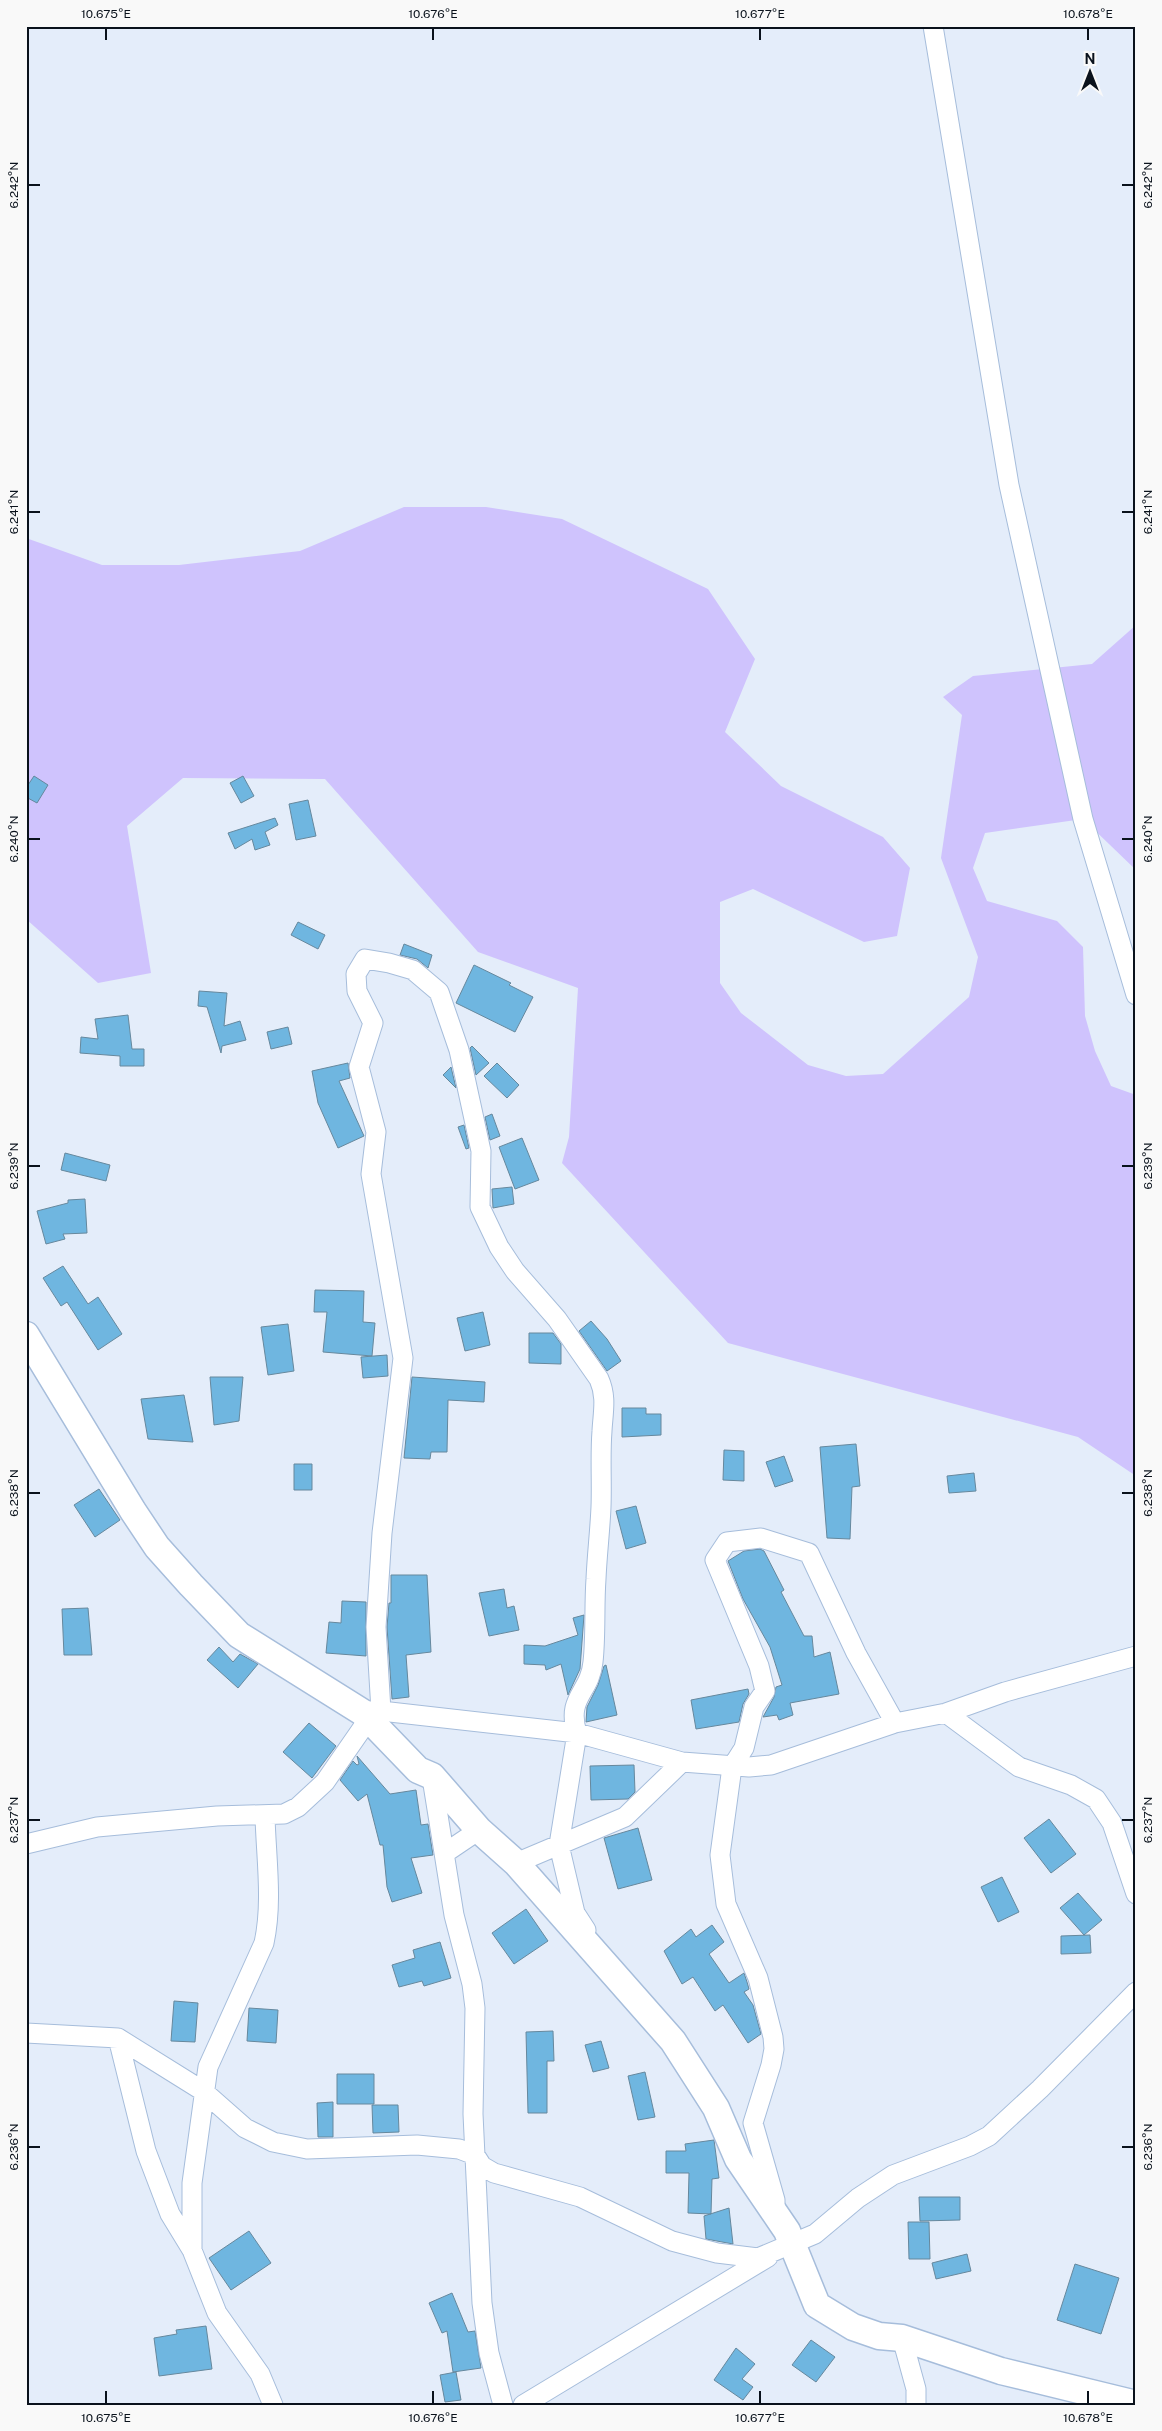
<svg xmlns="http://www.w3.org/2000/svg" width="1162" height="2431" viewBox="0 0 1162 2431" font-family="'Public Sans',sans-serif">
<rect width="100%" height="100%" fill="#e4edfa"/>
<path fill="#cfc3fd" d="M 404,507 L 486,507 L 562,519 L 708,589 L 755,659 L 725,732 L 781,786 L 883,837 L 910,868 L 897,936 L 864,942 L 753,889 L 720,902 L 720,983 L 741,1013 L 808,1065 L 846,1076 L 883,1074 L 969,997 L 978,957 L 941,858 L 962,715 L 943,697 L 973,676 L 1092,664 L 1136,625 L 1136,870 L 1083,819 L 985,833 L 973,868 L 987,901 L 1057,921 L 1083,947 L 1085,1016 L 1095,1051 L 1111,1086 L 1136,1095 L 1136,1476 L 1078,1437 L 728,1343 L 562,1163 L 569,1137 L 578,988 L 478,952 L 325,779 L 183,778 L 127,826 L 151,973 L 98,983 L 26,919 L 26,538 L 102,565 L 179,565 L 300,551 Z"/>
<path fill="#6fb6e0" stroke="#66889d" d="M 34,776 L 48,785 L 37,803 L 26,797 L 26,788 Z
M 243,776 L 254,796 L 241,803 L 230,783 Z
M 308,800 L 316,836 L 296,840 L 289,804 Z
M 275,818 L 278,825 L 265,832 L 270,845 L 255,850 L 252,839 L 235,849 L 228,833 Z
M 298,922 L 325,935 L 318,949 L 291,935 Z
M 404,944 L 432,955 L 428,968 L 417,959 L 400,955 Z
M 474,965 L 511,983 L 509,985 L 533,997 L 515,1032 L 456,1003 Z
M 199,991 L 227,993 L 224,1026 L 240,1021 L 246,1040 L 222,1046 L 221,1053 L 207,1007 L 198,1006 Z
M 128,1015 L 132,1049 L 144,1049 L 144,1066 L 120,1066 L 120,1056 L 80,1053 L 81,1037 L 98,1039 L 95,1019 Z
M 288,1027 L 292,1044 L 271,1049 L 267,1032 Z
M 472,1046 L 489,1063 L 476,1075 L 470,1048 Z
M 348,1063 L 350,1078 L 339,1081 L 364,1136 L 338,1148 L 318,1103 L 312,1071 Z
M 497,1063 L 519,1085 L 507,1098 L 484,1076 Z
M 451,1067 L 456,1088 L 443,1075 Z
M 492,1114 L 500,1136 L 490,1140 L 485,1117 Z
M 464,1125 L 469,1148 L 466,1149 L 458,1127 Z
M 522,1138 L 539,1180 L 515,1189 L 499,1147 Z
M 65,1153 L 110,1165 L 106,1181 L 61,1170 Z
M 512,1187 L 514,1204 L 493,1208 L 492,1189 Z
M 85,1199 L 87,1233 L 63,1234 L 65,1239 L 46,1244 L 37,1211 L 68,1203 L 68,1200 Z
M 63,1266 L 88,1304 L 98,1297 L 122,1334 L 98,1350 L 67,1302 L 61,1306 L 43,1278 Z
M 315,1290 L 364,1291 L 363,1322 L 375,1323 L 372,1356 L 323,1352 L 327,1312 L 314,1312 Z
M 483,1312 L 490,1345 L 465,1351 L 457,1318 Z
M 591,1321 L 607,1339 L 621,1361 L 607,1371 L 579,1331 Z
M 288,1324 L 294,1371 L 268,1375 L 261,1327 Z
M 529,1333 L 553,1333 L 561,1344 L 561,1364 L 529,1363 Z
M 387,1355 L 388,1376 L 363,1378 L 361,1357 Z
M 210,1377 L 243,1377 L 239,1421 L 214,1425 Z
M 412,1377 L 485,1382 L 484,1402 L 448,1400 L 447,1452 L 431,1452 L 430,1459 L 404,1458 Z
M 184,1395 L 193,1442 L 148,1439 L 141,1399 Z
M 622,1408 L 646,1408 L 646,1414 L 661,1414 L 661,1435 L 622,1437 Z
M 856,1444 L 860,1486 L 852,1487 L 850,1539 L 827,1538 L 820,1447 Z
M 724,1450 L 744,1451 L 744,1481 L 723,1480 Z
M 784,1456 L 793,1481 L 775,1487 L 766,1462 Z
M 294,1464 L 312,1464 L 312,1490 L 294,1490 Z
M 974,1473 L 976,1491 L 949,1493 L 947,1476 Z
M 99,1489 L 120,1520 L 95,1537 L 74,1505 Z
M 636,1506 L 646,1543 L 626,1549 L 616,1511 Z
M 760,1549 L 764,1551 L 784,1590 L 781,1592 L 804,1636 L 812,1636 L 814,1657 L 830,1652 L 839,1694 L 790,1703 L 793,1715 L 779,1720 L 777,1715 L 763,1717 L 774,1697 L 776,1687 L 782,1685 L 770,1647 L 743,1599 L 728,1561 L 744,1551 Z
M 391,1575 L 427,1575 L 431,1652 L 406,1655 L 409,1697 L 392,1699 L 387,1627 L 389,1603 L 391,1603 Z
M 504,1589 L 507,1608 L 514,1606 L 519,1630 L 489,1636 L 479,1593 Z
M 342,1601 L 366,1602 L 366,1656 L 326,1653 L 329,1622 L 341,1623 Z
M 88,1608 L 92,1655 L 64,1655 L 62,1609 Z
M 584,1615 L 580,1669 L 568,1695 L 561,1664 L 546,1670 L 545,1665 L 524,1664 L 524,1645 L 545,1646 L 578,1635 L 573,1618 Z
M 219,1647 L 233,1662 L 240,1654 L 258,1664 L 238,1688 L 207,1660 Z
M 606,1665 L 617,1715 L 586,1722 L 587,1707 L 598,1685 L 604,1666 Z
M 748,1689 L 749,1694 L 743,1704 L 739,1722 L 696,1729 L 691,1700 Z
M 309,1723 L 336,1746 L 312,1778 L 283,1752 Z
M 357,1756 L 390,1794 L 416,1790 L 421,1825 L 428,1824 L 433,1855 L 411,1858 L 422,1893 L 392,1902 L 387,1887 L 383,1845 L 380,1845 L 367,1794 L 358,1801 L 340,1780 L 353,1761 L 357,1765 L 359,1764 Z
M 634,1765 L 635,1792 L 628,1799 L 591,1800 L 590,1766 Z
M 1049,1819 L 1076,1854 L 1051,1873 L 1024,1838 Z
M 638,1828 L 652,1880 L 618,1889 L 604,1838 Z
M 1002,1877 L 1019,1912 L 998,1922 L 981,1887 Z
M 1078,1893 L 1102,1920 L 1084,1935 L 1060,1908 Z
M 526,1909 L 548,1941 L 514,1964 L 492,1933 Z
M 712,1925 L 724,1942 L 709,1954 L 729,1983 L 744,1973 L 747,1982 L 749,1989 L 744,1992 L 753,2005 L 761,2034 L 748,2043 L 723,2005 L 715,2011 L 693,1977 L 682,1984 L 664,1951 L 691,1929 L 696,1937 Z
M 1090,1935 L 1091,1953 L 1061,1954 L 1061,1936 Z
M 440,1942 L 451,1978 L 424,1986 L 422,1981 L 399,1987 L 392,1965 L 415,1958 L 413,1950 Z
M 174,2001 L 198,2003 L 195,2042 L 171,2041 Z
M 249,2008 L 278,2010 L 276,2043 L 247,2041 Z
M 553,2031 L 554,2061 L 547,2061 L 547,2113 L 528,2113 L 526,2032 Z
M 601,2041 L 609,2068 L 593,2072 L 585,2045 Z
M 645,2072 L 655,2117 L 638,2120 L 628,2076 Z
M 337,2074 L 374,2074 L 374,2104 L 337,2104 Z
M 333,2102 L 333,2137 L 318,2137 L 317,2103 Z
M 372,2105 L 398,2105 L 399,2132 L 373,2133 Z
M 714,2140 L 719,2178 L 712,2179 L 711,2214 L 688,2213 L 689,2173 L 666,2173 L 666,2151 L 686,2151 L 685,2144 Z
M 919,2197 L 960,2197 L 960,2220 L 920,2221 Z
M 729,2208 L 733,2244 L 706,2239 L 704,2216 Z
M 908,2222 L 929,2222 L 930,2259 L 909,2259 Z
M 249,2231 L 271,2263 L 231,2290 L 209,2258 Z
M 967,2254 L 971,2271 L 936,2279 L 932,2263 Z
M 1075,2264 L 1119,2278 L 1101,2334 L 1057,2320 Z
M 452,2293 L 468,2332 L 475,2331 L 481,2368 L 453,2372 L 447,2331 L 442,2333 L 429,2303 Z
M 206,2326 L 212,2369 L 159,2376 L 154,2338 L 177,2334 L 176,2330 Z
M 811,2340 L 835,2357 L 816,2382 L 792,2365 Z
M 736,2348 L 755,2364 L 742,2379 L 753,2387 L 743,2400 L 714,2380 Z
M 456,2372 L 461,2400 L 445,2402 L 440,2375 Z"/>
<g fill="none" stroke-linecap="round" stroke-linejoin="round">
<g stroke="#a6bddb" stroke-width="21">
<path id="minor" d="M 933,26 L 1009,485 L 1083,819 L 1136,995
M 369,1711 L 381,1711 L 577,1733 L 682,1762 L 749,1767 L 771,1765 L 895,1723 L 946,1713 L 1005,1692 L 1136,1656
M 381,1711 L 376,1627 L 382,1533 L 403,1358 L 371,1174 L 376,1132 L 359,1067 L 373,1023 L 357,991 L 356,974 L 365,959 L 389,963 L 413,970 L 439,992 L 459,1050 L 481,1151 L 480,1207 L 499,1247 L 515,1271 L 557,1319 L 599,1379 C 607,1397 603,1412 602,1431 C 600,1456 602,1482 601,1507 C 600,1531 597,1555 596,1579 C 594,1606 596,1635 593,1662 C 590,1693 566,1697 577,1733 L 559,1845 L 575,1913 L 586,1930
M 946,1713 L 1019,1767 L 1071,1785 L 1096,1799 L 1112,1823 L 1136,1894
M 432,1778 L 454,1915 L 472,1984 L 475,2008 L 473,2114 L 482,2303 L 489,2353 L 503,2405
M 26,1844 L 97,1827 L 217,1816 L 284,1814 L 298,1807 L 325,1782 L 368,1720
M 445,1853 L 479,1830
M 516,1863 L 625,1817 L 682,1762
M 26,2033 L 118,2038 L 203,2091 L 245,2128 L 273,2142 L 307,2149 L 417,2145 L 459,2149 L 475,2155 L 482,2166 L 494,2173 L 580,2197 L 672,2241 L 717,2253 L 758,2258 L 815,2234 L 858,2198 L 893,2175 L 970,2146 L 989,2136 L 1040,2089 L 1136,1992
M 118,2038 L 146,2151 L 170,2214 L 192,2250 L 217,2313 L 260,2374 L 273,2405
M 775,2208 L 775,2200 L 753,2123 L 771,2065 L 774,2049 L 773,2037 L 758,1978 L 726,1904 L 720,1855 L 732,1767 L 744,1748 L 754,1707 L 765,1691 L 759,1666 L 715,1560 L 727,1542 L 761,1538 L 809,1553 L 856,1653 L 895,1723
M 192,2250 L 192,2183 L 208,2067 L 264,1943 C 273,1902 266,1857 265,1816
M 902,2338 L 916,2389 L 916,2405
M 523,2405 L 768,2257"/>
</g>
<g stroke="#a6bddb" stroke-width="29">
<path id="secondary" d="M 26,1335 L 133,1511 L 157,1547 L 191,1585 L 239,1635 L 362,1712 L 418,1770 L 432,1776 L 479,1830 L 516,1863 L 673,2041 L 716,2108 L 738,2159 L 787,2231 L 817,2305 L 853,2327 L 879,2336 L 902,2338 L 1001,2371 L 1136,2404"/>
</g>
<use href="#minor" stroke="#fff" stroke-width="19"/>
<use href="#secondary" stroke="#fff" stroke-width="26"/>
</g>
<path fill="none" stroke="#0a121c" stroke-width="2" d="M 106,28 L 106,40M 433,28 L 433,40M 760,28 L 760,40M 1088,28 L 1088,40M 28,185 L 40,185M 1122,185 L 1134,185M 28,512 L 40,512M 1122,512 L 1134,512M 28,839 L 40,839M 1122,839 L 1134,839M 28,1166 L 40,1166M 1122,1166 L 1134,1166M 28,1493 L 40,1493M 1122,1493 L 1134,1493M 28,1820 L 40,1820M 1122,1820 L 1134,1820M 28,2147 L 40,2147M 1122,2147 L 1134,2147M 106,2391 L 106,2404M 433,2391 L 433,2404M 760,2391 L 760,2404M 1088,2391 L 1088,2404"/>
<rect width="1162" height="2431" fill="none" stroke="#f9f9f9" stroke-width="55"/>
<g transform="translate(1090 72)" stroke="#f9f9f9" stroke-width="4" paint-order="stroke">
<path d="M0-4L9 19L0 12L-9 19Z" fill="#0a121c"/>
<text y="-8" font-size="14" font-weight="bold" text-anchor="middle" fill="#0a121c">N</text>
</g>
<rect x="28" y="28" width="1106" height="2376" fill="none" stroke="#0a121c" stroke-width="2"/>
<g font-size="12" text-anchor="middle" fill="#0a121c">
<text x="106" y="18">10.675°E</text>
<text x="433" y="18">10.676°E</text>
<text x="760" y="18">10.677°E</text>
<text x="1088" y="18">10.678°E</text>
<text transform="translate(14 185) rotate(-90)" y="4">6.242°N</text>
<text transform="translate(1148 185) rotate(-90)" y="4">6.242°N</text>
<text transform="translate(14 512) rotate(-90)" y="4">6.241°N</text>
<text transform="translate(1148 512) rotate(-90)" y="4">6.241°N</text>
<text transform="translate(14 839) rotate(-90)" y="4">6.240°N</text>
<text transform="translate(1148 839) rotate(-90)" y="4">6.240°N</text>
<text transform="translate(14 1166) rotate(-90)" y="4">6.239°N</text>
<text transform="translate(1148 1166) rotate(-90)" y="4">6.239°N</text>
<text transform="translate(14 1493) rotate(-90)" y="4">6.238°N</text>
<text transform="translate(1148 1493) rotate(-90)" y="4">6.238°N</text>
<text transform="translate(14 1820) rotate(-90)" y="4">6.237°N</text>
<text transform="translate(1148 1820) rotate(-90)" y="4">6.237°N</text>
<text transform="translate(14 2147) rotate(-90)" y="4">6.236°N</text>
<text transform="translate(1148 2147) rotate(-90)" y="4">6.236°N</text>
<text x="106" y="2422">10.675°E</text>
<text x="433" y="2422">10.676°E</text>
<text x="760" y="2422">10.677°E</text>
<text x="1088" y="2422">10.678°E</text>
</g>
</svg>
